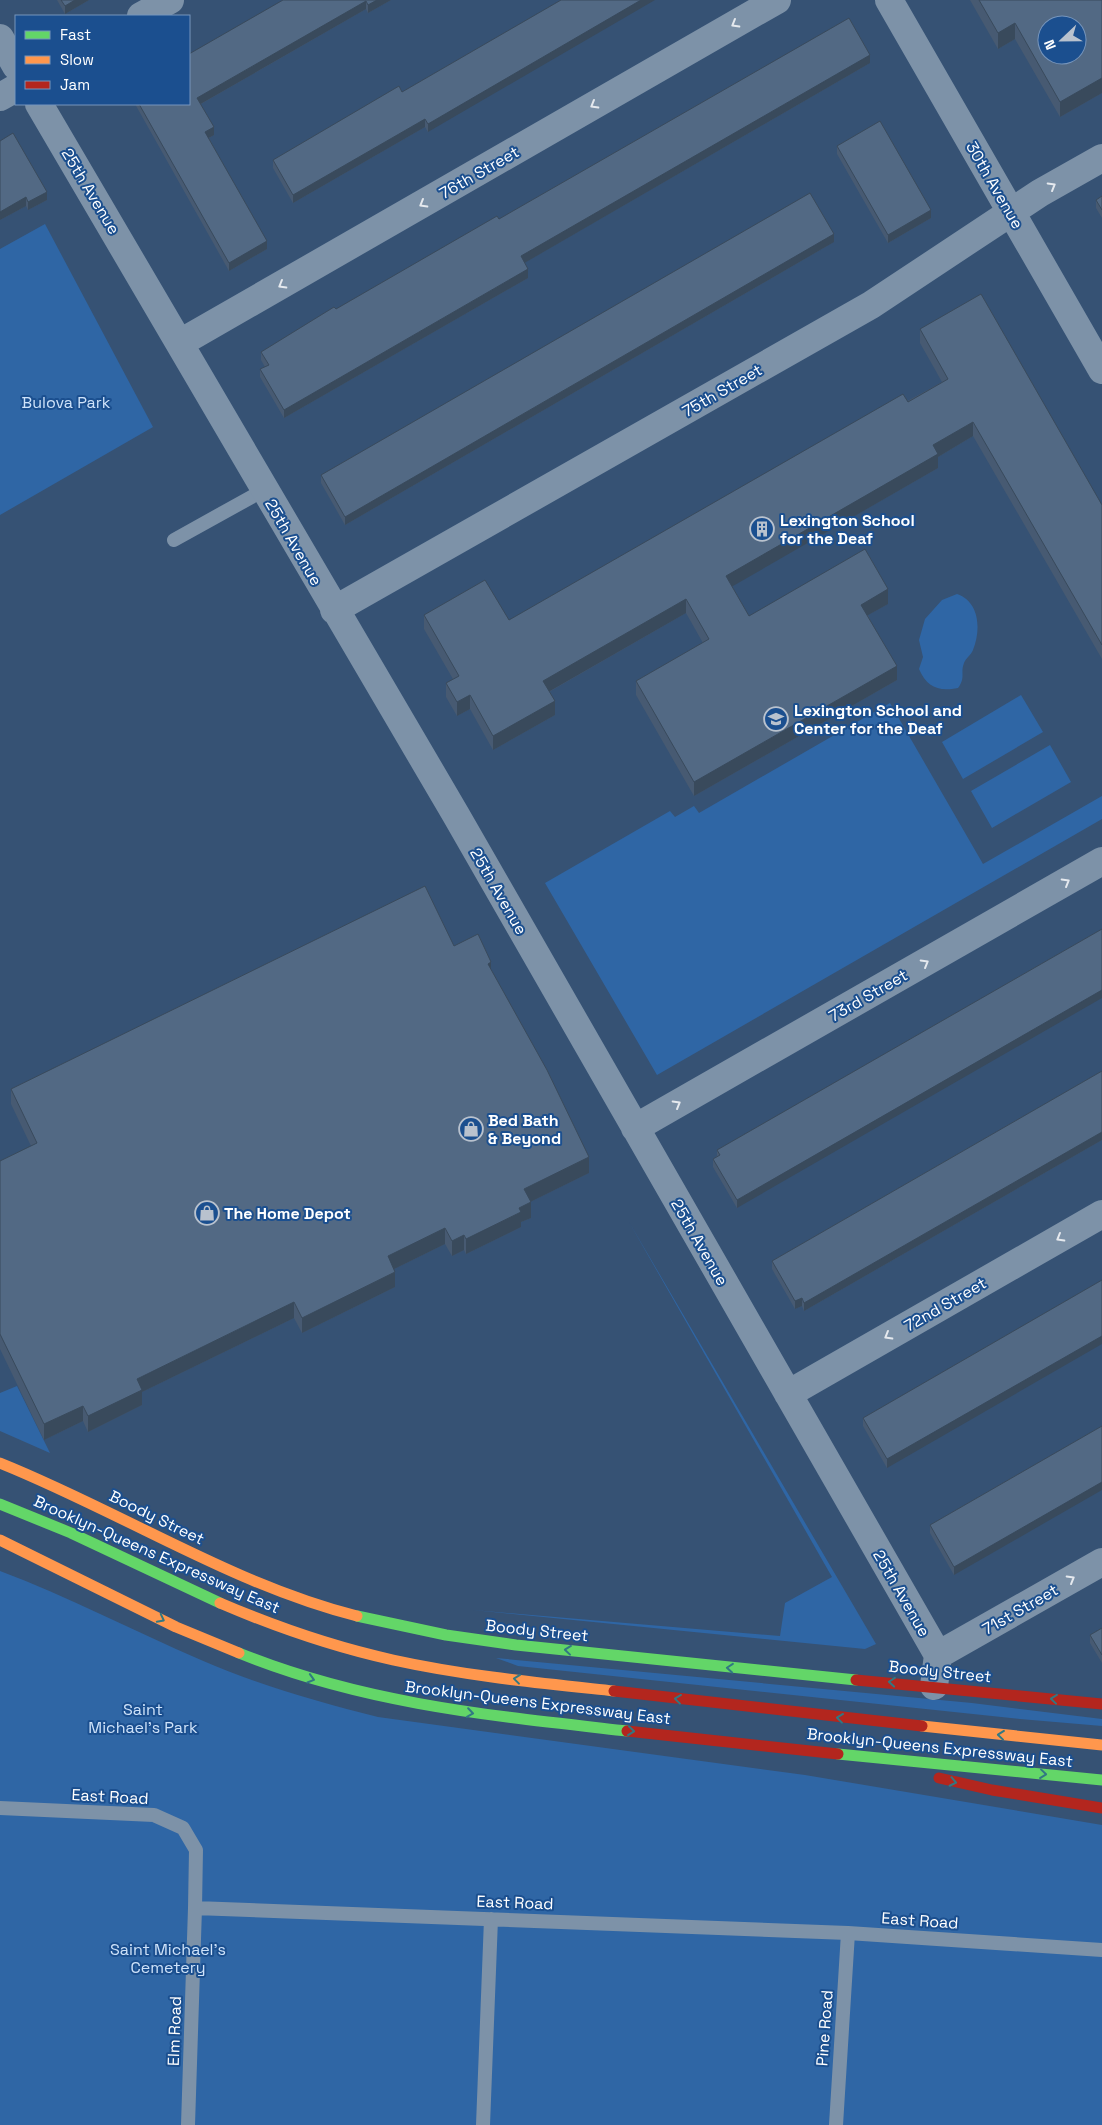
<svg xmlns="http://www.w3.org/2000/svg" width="1102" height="2125" viewBox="0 0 1102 2125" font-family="'Space Grotesk',sans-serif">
<rect width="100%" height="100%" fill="#365274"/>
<path fill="#2f66a5" d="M 45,224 L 153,427 L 0,515 L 0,249 Z
M 957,594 C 980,602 981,630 973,650 C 971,655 966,658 964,663 C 960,673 966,677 958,688 C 938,692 927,687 919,669 L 923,657 L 919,640 L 925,619 L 942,600 Z
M 1021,695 L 1043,732 L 963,779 L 942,742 Z
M 890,703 L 983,864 L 1102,796 L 1102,819 L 657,1075 L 545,883 L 670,811 L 675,817 L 694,806 L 699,813 Z
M 1050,745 L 1071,782 L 992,828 L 971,791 Z
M 629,1222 L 876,1644 L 865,1649 L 473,1610 L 780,1636 L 785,1603 L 832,1577 Z
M 17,1386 L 50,1453 L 0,1431 L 0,1393 Z
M 0,1571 C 69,1597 134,1631 201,1660 C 258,1685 318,1702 378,1717 L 805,1775 L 1102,1825 L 1102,2125 L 0,2125 Z
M 496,1658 L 972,1703 L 1102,1719 L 1102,1726 L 1020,1719 L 518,1666 Z"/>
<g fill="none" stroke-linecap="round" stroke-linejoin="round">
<path stroke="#7d92a8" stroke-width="14" d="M 174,540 L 264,490
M 0,1808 L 154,1815 L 183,1828 L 196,1850 L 195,1908 L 848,1933 L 1102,1950
M 188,2125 L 195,1908
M 483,2125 L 491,1919
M 836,2125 L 848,1933"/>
<path stroke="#7d92a8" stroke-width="28" d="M 889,0 L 1102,370
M 141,16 L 170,0
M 0,38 L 16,66
M 0,97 L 16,88
M 39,104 L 456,815 L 938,1655 L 934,1686
M 180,343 L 777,0
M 334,610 L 871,305 L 1040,193 L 1102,158
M 635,1128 L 1102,861
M 788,1394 L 1102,1214
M 938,1655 L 1102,1562"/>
<path stroke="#63d668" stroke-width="11" d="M 0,1504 L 71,1533 L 220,1603
M 357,1616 L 446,1635 L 516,1645 L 856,1680
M 239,1653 C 364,1704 494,1716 627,1731
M 838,1754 L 1102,1780"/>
<path stroke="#ff974d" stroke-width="11" d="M 0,1463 C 120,1511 231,1584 357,1616
M 0,1540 L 176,1627 L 239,1653
M 220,1603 C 276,1627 334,1647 393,1660 C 466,1676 540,1683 614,1691
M 922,1726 L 1102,1745"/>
<path stroke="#b3261e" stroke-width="11" d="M 856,1680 L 1102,1704
M 614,1691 L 922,1726
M 627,1731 L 838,1754
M 939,1778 L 992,1790 L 1102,1808"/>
</g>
<path fill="#475a72" d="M 57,0 L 89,0 L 65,14 Z
M 283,0 L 391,0 L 368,13 L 366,9 L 201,104 L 214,135 L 209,138 L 267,249 L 229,271 L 135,104 L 189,104 Z
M 561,0 L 428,132 L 425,127 L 293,203 L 273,168 L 273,160 L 402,92 Z
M 970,0 L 1102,0 L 1102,93 L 1060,117 L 1015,39 L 998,49 Z
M 870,63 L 524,263 L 528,278 L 284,418 L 260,377 L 260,369 L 265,367 L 261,360 L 261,352 L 336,309 L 499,219 Z
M 0,141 L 47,200 L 28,210 L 26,206 L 0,220 Z
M 837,146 L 931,218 L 888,243 L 837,154 Z
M 1102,196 L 1102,218 L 1096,208 L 1096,200 Z
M 834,242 L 345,525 L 321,483 L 321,475 Z
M 920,329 L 1102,505 L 1102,659 L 973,436 L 938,457 L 938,468 L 732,586 L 749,616 L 888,604 L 868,615 L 897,680 L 694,796 L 636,695 L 636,681 L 703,643 L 686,613 L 549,692 L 555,715 L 493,750 L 470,709 L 457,716 L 446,697 L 446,683 L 453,679 L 424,629 L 424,615 L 509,620 L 942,382 L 920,343 Z
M 1102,929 L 737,1208 L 713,1167 L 713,1159 L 717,1156 L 717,1150 Z
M 454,946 L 491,971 L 589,1173 L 530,1202 L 531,1218 L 521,1222 L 521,1227 L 466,1254 L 464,1250 L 452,1256 L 445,1244 L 394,1269 L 395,1287 L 302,1333 L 294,1318 L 142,1392 L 142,1405 L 88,1432 L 83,1421 L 44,1440 L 0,1349 L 0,1161 L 31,1146 L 11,1104 L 11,1089 Z
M 1102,1071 L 1102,1140 L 804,1311 L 802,1306 L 795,1309 L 772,1269 L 772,1261 Z
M 1102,1280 L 887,1468 L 863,1426 L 863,1418 Z
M 1102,1426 L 954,1575 L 930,1533 L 930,1525 Z
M 1102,1628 L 1102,1663 L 1090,1643 L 1090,1635 Z"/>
<path fill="#394a5c" d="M 75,0 L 89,0 L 65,14 L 65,6 Z
M 377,0 L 391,0 L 368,13 L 368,5 Z
M 641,0 L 655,0 L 428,132 L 428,124 Z
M 366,1 L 366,9 L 197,106 L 197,98 Z
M 1015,23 L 1015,39 L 998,49 L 998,33 Z
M 870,55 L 870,63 L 521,265 L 521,256 Z
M 1102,78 L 1102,93 L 1060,117 L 1060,102 Z
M 425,119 L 425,127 L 293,203 L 293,195 Z
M 214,127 L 214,135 L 205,140 L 205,132 Z
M 47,192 L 47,200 L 28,210 L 28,202 Z
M 26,197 L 26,206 L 0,220 L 0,212 Z
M 931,210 L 931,218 L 888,243 L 888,235 Z
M 834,234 L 834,242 L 345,525 L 345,517 Z
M 267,241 L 267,249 L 229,271 L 229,263 Z
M 528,269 L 528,278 L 284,418 L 284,410 Z
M 973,422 L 973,436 L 938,457 L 938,468 L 726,590 L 726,576 L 933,445 Z
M 888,589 L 888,604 L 861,619 L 861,605 Z
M 686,599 L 686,613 L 543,695 L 543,681 Z
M 897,666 L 897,680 L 694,796 L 694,782 Z
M 470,695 L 470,709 L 457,716 L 457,702 Z
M 555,701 L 555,715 L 493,750 L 493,736 Z
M 491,962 L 491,978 L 488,964 Z
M 1102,990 L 1102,998 L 737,1208 L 737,1200 Z
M 1102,1132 L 1102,1140 L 804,1311 L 804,1303 Z
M 589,1157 L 589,1173 L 524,1205 L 524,1189 Z
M 531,1202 L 531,1218 L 521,1222 L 521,1227 L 466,1254 L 466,1239 L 519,1208 Z
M 445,1228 L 445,1244 L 388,1272 L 388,1256 Z
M 464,1235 L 464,1250 L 452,1256 L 452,1241 Z
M 395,1272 L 395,1287 L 302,1333 L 302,1318 Z
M 802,1298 L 802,1306 L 795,1309 L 795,1301 Z
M 294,1302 L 294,1318 L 142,1392 L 142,1405 L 88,1432 L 88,1416 L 137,1379 Z
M 1102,1336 L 1102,1344 L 887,1468 L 887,1459 Z
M 83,1406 L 83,1421 L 44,1440 L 44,1424 Z
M 1102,1482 L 1102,1490 L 954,1575 L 954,1567 Z"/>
<path fill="#526984" stroke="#394a5c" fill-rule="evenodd" d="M 61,0 L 75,0 L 65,6 Z
M 283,0 L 377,0 L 368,5 L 366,1 L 197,98 L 214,127 L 205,132 L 267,241 L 229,263 L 139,104 L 189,104 L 189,54 Z
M 561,0 L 641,0 L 428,124 L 425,119 L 293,195 L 273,160 L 399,86 L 402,92 Z
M 979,0 L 1102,0 L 1102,78 L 1060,102 L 1015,23 L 998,33 ZM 1047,25 L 1077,25 L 1077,55 L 1047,55 Z
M 849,18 L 870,55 L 521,256 L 528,269 L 284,410 L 260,369 L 269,365 L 261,352 L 334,307 L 336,309 L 497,216 L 499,219 Z
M 880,121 L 931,210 L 888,235 L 837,146 Z
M 13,133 L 47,192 L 28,202 L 26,197 L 0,212 L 0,141 Z
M 810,193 L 834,234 L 345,517 L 321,475 Z
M 1102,196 L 1102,210 L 1096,200 Z
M 981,294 L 1102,505 L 1102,645 L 973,422 L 933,445 L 938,454 L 726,576 L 749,616 L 865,549 L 888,589 L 861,605 L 897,666 L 694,782 L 636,681 L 709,639 L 686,599 L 543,681 L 555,701 L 493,736 L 470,695 L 457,702 L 446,683 L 459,676 L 424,615 L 485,580 L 509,620 L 903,394 L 908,402 L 948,379 L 920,329 Z
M 425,886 L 454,946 L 478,934 L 491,962 L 488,964 L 547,1070 L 589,1157 L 524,1189 L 531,1202 L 519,1208 L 521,1212 L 466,1239 L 464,1235 L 452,1241 L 445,1228 L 388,1256 L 395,1272 L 302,1318 L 294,1302 L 137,1379 L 142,1390 L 88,1416 L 83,1406 L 44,1424 L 0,1334 L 0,1161 L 37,1143 L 11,1089 Z
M 1102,929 L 1102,990 L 737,1200 L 713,1159 L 720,1155 L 717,1150 Z
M 1102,1071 L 1102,1132 L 804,1303 L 802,1298 L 795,1301 L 772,1261 Z
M 1102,1280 L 1102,1336 L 887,1459 L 863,1418 Z
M 1102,1426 L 1102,1482 L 954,1567 L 930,1525 Z
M 1102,1628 L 1102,1655 L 1090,1635 Z"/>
<defs><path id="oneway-chevron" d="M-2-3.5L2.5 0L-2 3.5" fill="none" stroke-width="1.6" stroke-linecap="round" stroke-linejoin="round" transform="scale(1.25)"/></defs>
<g stroke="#e5e9ee">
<use href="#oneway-chevron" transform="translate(735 24) rotate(150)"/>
<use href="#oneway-chevron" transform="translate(594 105) rotate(150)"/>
<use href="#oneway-chevron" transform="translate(1052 186) rotate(-30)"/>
<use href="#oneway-chevron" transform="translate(423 204) rotate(150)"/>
<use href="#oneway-chevron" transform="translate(282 285) rotate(150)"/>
<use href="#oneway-chevron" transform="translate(1066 882) rotate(-30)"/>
<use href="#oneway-chevron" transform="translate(925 963) rotate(-30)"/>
<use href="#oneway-chevron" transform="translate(677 1104) rotate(-30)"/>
<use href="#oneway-chevron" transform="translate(1060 1238) rotate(150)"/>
<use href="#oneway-chevron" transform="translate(888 1336) rotate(150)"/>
<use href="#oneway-chevron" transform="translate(1071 1579) rotate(-30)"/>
</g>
<g stroke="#317883">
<use href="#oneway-chevron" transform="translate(161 1619) rotate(27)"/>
<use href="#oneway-chevron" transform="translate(568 1650) rotate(-174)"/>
<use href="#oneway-chevron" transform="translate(730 1668) rotate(-175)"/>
<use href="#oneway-chevron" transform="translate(311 1679) rotate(17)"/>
<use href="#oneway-chevron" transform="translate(517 1679) rotate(-173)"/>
<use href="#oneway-chevron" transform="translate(892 1682) rotate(-175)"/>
<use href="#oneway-chevron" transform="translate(678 1699) rotate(-173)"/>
<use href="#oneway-chevron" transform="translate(1054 1699) rotate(-174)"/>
<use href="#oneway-chevron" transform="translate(470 1713) rotate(8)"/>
<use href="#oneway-chevron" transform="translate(840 1718) rotate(-173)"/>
<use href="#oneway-chevron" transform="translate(631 1731) rotate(6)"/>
<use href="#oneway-chevron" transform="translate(1001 1735) rotate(-174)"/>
<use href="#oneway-chevron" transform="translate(1043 1774) rotate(6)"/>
<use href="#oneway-chevron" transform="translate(953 1782) rotate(12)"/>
</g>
<defs>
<g id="building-ring" transform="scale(1.25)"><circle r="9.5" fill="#1b4f8f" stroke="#b9c2ce" stroke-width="1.5"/><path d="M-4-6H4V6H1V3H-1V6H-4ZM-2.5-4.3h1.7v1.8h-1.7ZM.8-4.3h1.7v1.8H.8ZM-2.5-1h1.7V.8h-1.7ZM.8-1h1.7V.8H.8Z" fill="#b9c2ce"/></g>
<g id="school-ring" transform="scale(1.25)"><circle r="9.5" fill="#1b4f8f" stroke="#b9c2ce" stroke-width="1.5"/><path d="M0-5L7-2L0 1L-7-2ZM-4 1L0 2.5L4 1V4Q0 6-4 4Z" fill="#b9c2ce"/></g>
<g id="shop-ring" transform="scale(1.25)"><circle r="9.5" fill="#1b4f8f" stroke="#b9c2ce" stroke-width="1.5"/><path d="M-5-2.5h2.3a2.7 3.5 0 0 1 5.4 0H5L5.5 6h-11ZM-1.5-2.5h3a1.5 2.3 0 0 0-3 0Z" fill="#b9c2ce"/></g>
</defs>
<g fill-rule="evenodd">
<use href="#building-ring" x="762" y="529"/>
<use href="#school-ring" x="776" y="719"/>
<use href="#shop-ring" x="471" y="1129"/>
<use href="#shop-ring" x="207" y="1213"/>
</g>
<g text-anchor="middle" stroke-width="4" stroke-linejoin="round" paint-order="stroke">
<g font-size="16" fill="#fff" stroke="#1b4f8f">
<text transform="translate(479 172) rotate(-30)" y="6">76th Street</text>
<text transform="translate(995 185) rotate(60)" y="6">30th Avenue</text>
<text transform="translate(91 191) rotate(59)" y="6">25th Avenue</text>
<text transform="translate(722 390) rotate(-30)" y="6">75th Street</text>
<text transform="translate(294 542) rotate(60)" y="6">25th Avenue</text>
<text transform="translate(499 891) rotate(60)" y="6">25th Avenue</text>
<text transform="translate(868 995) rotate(-30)" y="6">73rd Street</text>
<text transform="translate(700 1242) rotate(60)" y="6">25th Avenue</text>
<text transform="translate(945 1304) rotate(-30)" y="6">72nd Street</text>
<text transform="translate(157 1517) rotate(26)" y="6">Boody Street</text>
<text transform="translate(157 1554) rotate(24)" y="6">Brooklyn-Queens Expressway East</text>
<text transform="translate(902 1593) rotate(60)" y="6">25th Avenue</text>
<text transform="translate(1020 1609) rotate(-30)" y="6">71st Street</text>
<text transform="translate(537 1630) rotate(6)" y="6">Boody Street</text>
<text transform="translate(940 1671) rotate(6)" y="6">Boody Street</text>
<text transform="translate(538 1702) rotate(7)" y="6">Brooklyn-Queens Expressway East</text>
<text transform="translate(940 1747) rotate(6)" y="6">Brooklyn-Queens Expressway East</text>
<text transform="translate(110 1796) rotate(3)" y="6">East Road</text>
<text transform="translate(515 1902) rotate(2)" y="6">East Road</text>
<text transform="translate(920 1920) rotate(4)" y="6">East Road</text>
<text transform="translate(824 2028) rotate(-86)" y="6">Pine Road</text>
<text transform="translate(174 2031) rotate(-88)" y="6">Elm Road</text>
</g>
<g font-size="16" fill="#cfe3fa" stroke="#1b4f8f">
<text x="66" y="408">Bulova Park</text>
<text x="143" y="1715">Saint<tspan x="143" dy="18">Michael's Park</tspan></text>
<text x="168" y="1955">Saint Michael’s<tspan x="168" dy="18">Cemetery</tspan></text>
</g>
<g font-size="16" font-weight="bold" fill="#fff" stroke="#1b4f8f" text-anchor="start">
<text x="780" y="526">Lexington School<tspan x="780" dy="18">for the Deaf</tspan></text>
<text x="794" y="716">Lexington School and<tspan x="794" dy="18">Center for the Deaf</tspan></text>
<text x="488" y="1126">Bed Bath<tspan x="488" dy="18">&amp; Beyond</tspan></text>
<text x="224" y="1219">The Home Depot</text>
</g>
</g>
<rect x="15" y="15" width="175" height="90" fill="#1b4f8f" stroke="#7695bc"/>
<rect x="25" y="31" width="25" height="8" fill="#63d668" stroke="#7695bc"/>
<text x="60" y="40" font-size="15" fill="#ffffff">Fast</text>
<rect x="25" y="56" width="25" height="8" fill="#ff974d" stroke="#7695bc"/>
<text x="60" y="65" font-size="15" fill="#ffffff">Slow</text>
<rect x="25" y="81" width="25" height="8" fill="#b3261e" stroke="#7695bc"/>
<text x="60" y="90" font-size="15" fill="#ffffff">Jam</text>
<g transform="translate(1062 40) rotate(248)"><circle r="24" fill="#1b4f8f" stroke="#7695bc"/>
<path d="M0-4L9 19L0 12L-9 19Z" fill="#b9c2ce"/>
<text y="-8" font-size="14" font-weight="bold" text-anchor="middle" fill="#ffffff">N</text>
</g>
</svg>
